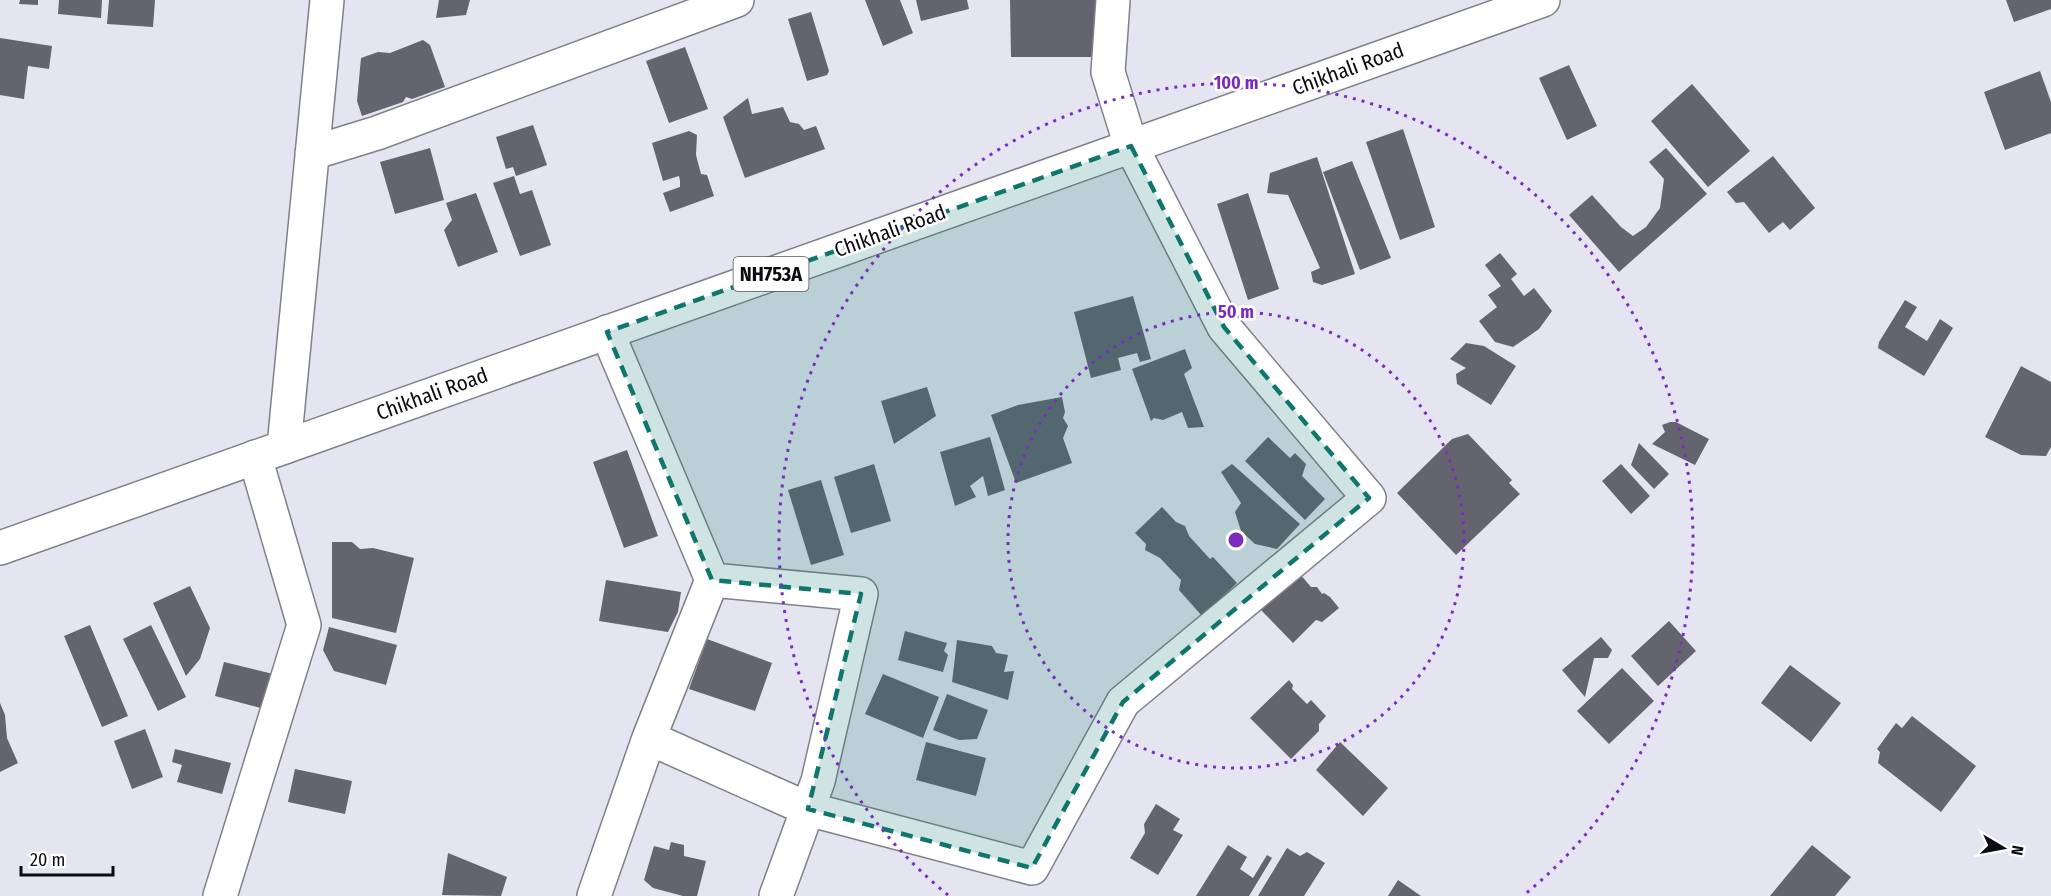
<svg xmlns="http://www.w3.org/2000/svg" width="2051" height="896" viewBox="0 0 2051 896" font-family="'Fira Sans Condensed',sans-serif">
<rect width="100%" height="100%" fill="#e5e5f1"/>
<path fill="#64646f" d="M 20,0 L 38,0 L 38,5 L 19,4 Z
M 59,0 L 102,0 L 101,18 L 58,14 Z
M 109,0 L 155,0 L 153,27 L 107,24 Z
M 439,0 L 470,0 L 466,15 L 436,18 Z
M 865,0 L 900,0 L 913,33 L 883,46 Z
M 916,0 L 967,0 L 969,9 L 921,21 Z
M 1010,0 L 1104,0 L 1104,57 L 1011,57 Z
M 2006,0 L 2051,0 L 2051,9 L 2014,22 Z
M 811,12 L 829,71 L 827,75 L 807,81 L 788,19 Z
M 0,38 L 52,46 L 49,69 L 28,66 L 24,99 L 0,95 Z
M 423,40 L 430,45 L 445,87 L 412,99 L 406,97 L 403,102 L 362,116 L 357,101 L 361,58 L 378,52 L 390,53 Z
M 685,47 L 708,109 L 669,123 L 646,61 Z
M 1569,65 L 1597,126 L 1567,140 L 1539,78 Z
M 2040,71 L 2051,102 L 2051,133 L 2005,150 L 1984,92 Z
M 1692,84 L 1750,151 L 1708,187 L 1651,121 Z
M 748,98 L 752,114 L 783,107 L 790,122 L 799,124 L 804,130 L 816,126 L 825,149 L 745,178 L 723,117 Z
M 533,125 L 547,165 L 516,176 L 513,167 L 506,169 L 496,137 Z
M 1403,129 L 1435,227 L 1400,240 L 1366,142 Z
M 689,131 L 697,135 L 696,155 L 701,174 L 707,175 L 714,196 L 670,212 L 663,193 L 680,187 L 680,181 L 679,176 L 663,181 L 652,143 Z
M 430,148 L 444,200 L 395,214 L 380,162 Z
M 1666,148 L 1707,194 L 1619,272 L 1569,215 L 1592,195 L 1621,227 L 1633,236 L 1646,227 L 1660,208 L 1664,179 L 1649,162 Z
M 1773,156 L 1815,208 L 1790,230 L 1783,222 L 1769,233 L 1744,202 L 1736,203 L 1727,192 Z
M 1317,157 L 1355,274 L 1322,285 L 1313,282 L 1311,272 L 1320,268 L 1288,195 L 1267,193 L 1270,173 Z
M 1352,161 L 1391,258 L 1360,270 L 1323,172 Z
M 514,176 L 520,194 L 532,190 L 551,245 L 520,256 L 493,183 Z
M 476,193 L 498,252 L 458,267 L 444,230 L 452,220 L 446,203 Z
M 1248,193 L 1279,289 L 1248,300 L 1217,204 Z
M 1500,253 L 1517,274 L 1511,279 L 1524,296 L 1534,288 L 1552,311 L 1539,329 L 1513,347 L 1495,342 L 1479,321 L 1497,307 L 1488,295 L 1501,286 L 1485,265 Z
M 1133,296 L 1151,359 L 1140,362 L 1137,353 L 1118,358 L 1121,370 L 1091,378 L 1074,312 Z
M 1905,300 L 1917,307 L 1905,327 L 1927,341 L 1940,319 L 1953,328 L 1924,376 L 1878,348 L 1879,342 Z
M 1466,343 L 1484,346 L 1516,366 L 1491,405 L 1457,384 L 1456,374 L 1466,368 L 1450,359 Z
M 1185,349 L 1192,368 L 1184,374 L 1204,427 L 1188,428 L 1182,412 L 1163,420 L 1154,418 L 1151,421 L 1132,369 Z
M 2021,366 L 2051,382 L 2051,447 L 2046,456 L 2021,455 L 1985,437 Z
M 927,387 L 936,416 L 894,444 L 881,401 Z
M 1062,397 L 1065,412 L 1063,418 L 1068,426 L 1063,438 L 1072,463 L 1016,483 L 991,415 L 1018,405 Z
M 1670,422 L 1676,422 L 1709,439 L 1695,465 L 1652,444 L 1665,432 L 1662,425 Z
M 1468,434 L 1512,480 L 1509,483 L 1520,494 L 1456,555 L 1397,493 L 1452,439 Z
M 990,437 L 1005,490 L 988,496 L 983,476 L 970,486 L 976,497 L 955,506 L 940,452 Z
M 1268,437 L 1290,458 L 1295,453 L 1306,464 L 1302,476 L 1325,499 L 1305,520 L 1245,461 Z
M 1639,443 L 1669,474 L 1654,489 L 1631,465 Z
M 627,450 L 658,536 L 624,548 L 593,462 Z
M 874,464 L 891,521 L 851,533 L 834,477 Z
M 1232,464 L 1300,524 L 1277,549 L 1255,544 L 1241,531 L 1235,512 L 1241,503 L 1221,472 Z
M 1621,464 L 1650,496 L 1631,514 L 1602,481 Z
M 821,480 L 844,555 L 811,565 L 788,490 Z
M 1162,507 L 1176,522 L 1185,526 L 1189,536 L 1210,559 L 1213,557 L 1237,583 L 1202,616 L 1179,590 L 1181,580 L 1160,558 L 1145,550 L 1146,544 L 1135,533 Z
M 332,542 L 352,542 L 360,549 L 373,548 L 414,558 L 396,633 L 332,618 Z
M 1299,573 L 1311,587 L 1317,587 L 1322,594 L 1324,593 L 1330,597 L 1339,608 L 1322,622 L 1316,620 L 1293,643 L 1260,609 L 1271,599 L 1281,594 L 1283,586 Z
M 606,580 L 681,592 L 678,612 L 668,632 L 599,621 Z
M 190,586 L 210,628 L 200,659 L 186,676 L 153,603 Z
M 1669,621 L 1696,651 L 1658,686 L 1631,656 Z
M 90,625 L 128,716 L 102,727 L 64,636 Z
M 151,625 L 186,697 L 158,711 L 123,639 Z
M 329,627 L 397,645 L 386,685 L 334,671 L 323,650 Z
M 905,631 L 947,643 L 944,651 L 948,655 L 943,672 L 898,660 Z
M 1601,637 L 1612,650 L 1608,658 L 1594,658 L 1585,697 L 1562,670 Z
M 707,639 L 772,663 L 755,711 L 689,689 Z
M 957,640 L 992,646 L 996,653 L 1008,655 L 1004,672 L 1014,671 L 1008,700 L 952,682 Z
M 224,662 L 273,674 L 265,709 L 215,696 Z
M 1790,665 L 1841,703 L 1811,742 L 1761,703 Z
M 1622,668 L 1654,701 L 1609,744 L 1577,711 Z
M 883,674 L 939,697 L 923,738 L 865,714 Z
M 1289,680 L 1293,685 L 1292,689 L 1307,704 L 1311,700 L 1326,716 L 1319,724 L 1319,731 L 1291,759 L 1250,718 Z
M 947,694 L 988,710 L 977,739 L 959,740 L 933,730 Z
M 0,703 L 5,715 L 7,738 L 18,763 L 0,772 Z
M 1912,716 L 1976,766 L 1941,812 L 1878,763 L 1880,752 L 1877,749 L 1896,723 L 1902,728 Z
M 145,729 L 163,777 L 132,789 L 114,741 Z
M 926,742 L 986,758 L 976,796 L 916,780 Z
M 1340,742 L 1388,788 L 1363,816 L 1316,770 Z
M 175,749 L 231,763 L 222,794 L 177,782 L 182,765 L 172,762 Z
M 295,769 L 352,781 L 345,814 L 288,802 Z
M 1156,804 L 1180,819 L 1173,830 L 1183,835 L 1158,875 L 1130,858 L 1145,833 L 1144,824 Z
M 671,842 L 684,845 L 684,856 L 706,861 L 697,896 L 683,896 L 653,888 L 644,880 L 654,846 L 669,850 Z
M 1228,845 L 1247,857 L 1240,869 L 1253,878 L 1267,855 L 1272,858 L 1249,896 L 1196,896 Z
M 1812,845 L 1851,877 L 1835,896 L 1770,896 Z
M 1287,848 L 1300,856 L 1307,852 L 1325,863 L 1304,896 L 1258,896 Z
M 448,853 L 507,877 L 501,896 L 442,895 Z
M 1398,880 L 1421,896 L 1388,896 Z"/>
<g fill="none" stroke-linecap="round" stroke-linejoin="round">
<g stroke="#80808a" stroke-width="36">
<path id="minor" d="M 312,153 L 377,133 L 737,0
M 607,332 L 712,580 L 861,594 L 818,781 L 776,896
M 284,447 L 327,0
M 649,738 L 808,809 L 1032,868 L 1123,702 L 1369,498 L 1224,327 L 1131,146 L 1108,72 L 1113,0
M 220,896 L 304,625 L 255,457
M 594,896 L 649,738 L 712,580"/>
</g>
<g stroke="#80808a" stroke-width="36">
<path id="highway" d="M 0,548 L 1543,0"/>
</g>
<use href="#minor" stroke="#fff" stroke-width="33"/>
<use href="#highway" stroke="#fff" stroke-width="33"/>
</g>
<path fill="#0f766e" fill-opacity="0.2" stroke="#0f766e" stroke-width="4.5" stroke-dasharray="12 8" stroke-linejoin="round" d="M 1131,146 L 1224,327 L 1369,498 L 1123,702 L 1032,868 L 808,809 L 861,594 L 712,580 L 607,332 Z"/>
<g fill="none" stroke="#7b2cbf" stroke-width="3" stroke-dasharray="3 6">
<circle cx="1236" cy="540" r="228"/>
<path d="M948 895A457 457 0 1 1 1524 895"/>
</g>
<g text-anchor="middle" stroke-width="5" stroke-linejoin="round" paint-order="stroke">
<rect fill="#fff" stroke="#555558" stroke-width="1.5" x="733.5" y="257" width="75" height="34" rx="4.5"/>
<g font-size="20" font-weight="bold" fill="#0c0c10">
<text x="771" y="281">NH753A</text>
</g>
<g font-size="21" fill="#0c0c10" stroke="#fff">
<text transform="translate(1348 69) rotate(-20)" y="7">Chikhali Road</text>
<text transform="translate(890 231) rotate(-20)" y="7">Chikhali Road</text>
<text transform="translate(432 394) rotate(-20)" y="7">Chikhali Road</text>
</g>
</g>
<circle cx="1236" cy="540" r="9" fill="#7b2cbf" stroke="#fff" stroke-width="3"/>
<g font-size="18" text-anchor="middle" font-weight="bold" fill="#7b2cbf" stroke="#fff" stroke-width="5" stroke-linejoin="round" paint-order="stroke">
<text x="1236" y="89">100 m</text>
<text x="1236" y="318">50 m</text>
</g>
<g transform="translate(2003 848) rotate(100)" stroke="#ffffff" stroke-width="4.5" paint-order="stroke">
<path d="M0-4.5L10 22L0 15L-10 22Z" fill="#0c0c10"/>
<text y="-9" font-size="16" font-weight="bold" text-anchor="middle" fill="#0c0c10">N</text>
</g>
<path d="M21 866v9h92v-9" fill="none" stroke="#0c0c10" stroke-width="3"/>
<text x="30" y="866" font-size="18" fill="#0c0c10" stroke="#ffffff" stroke-width="4.5" paint-order="stroke">20 m</text>
</svg>
